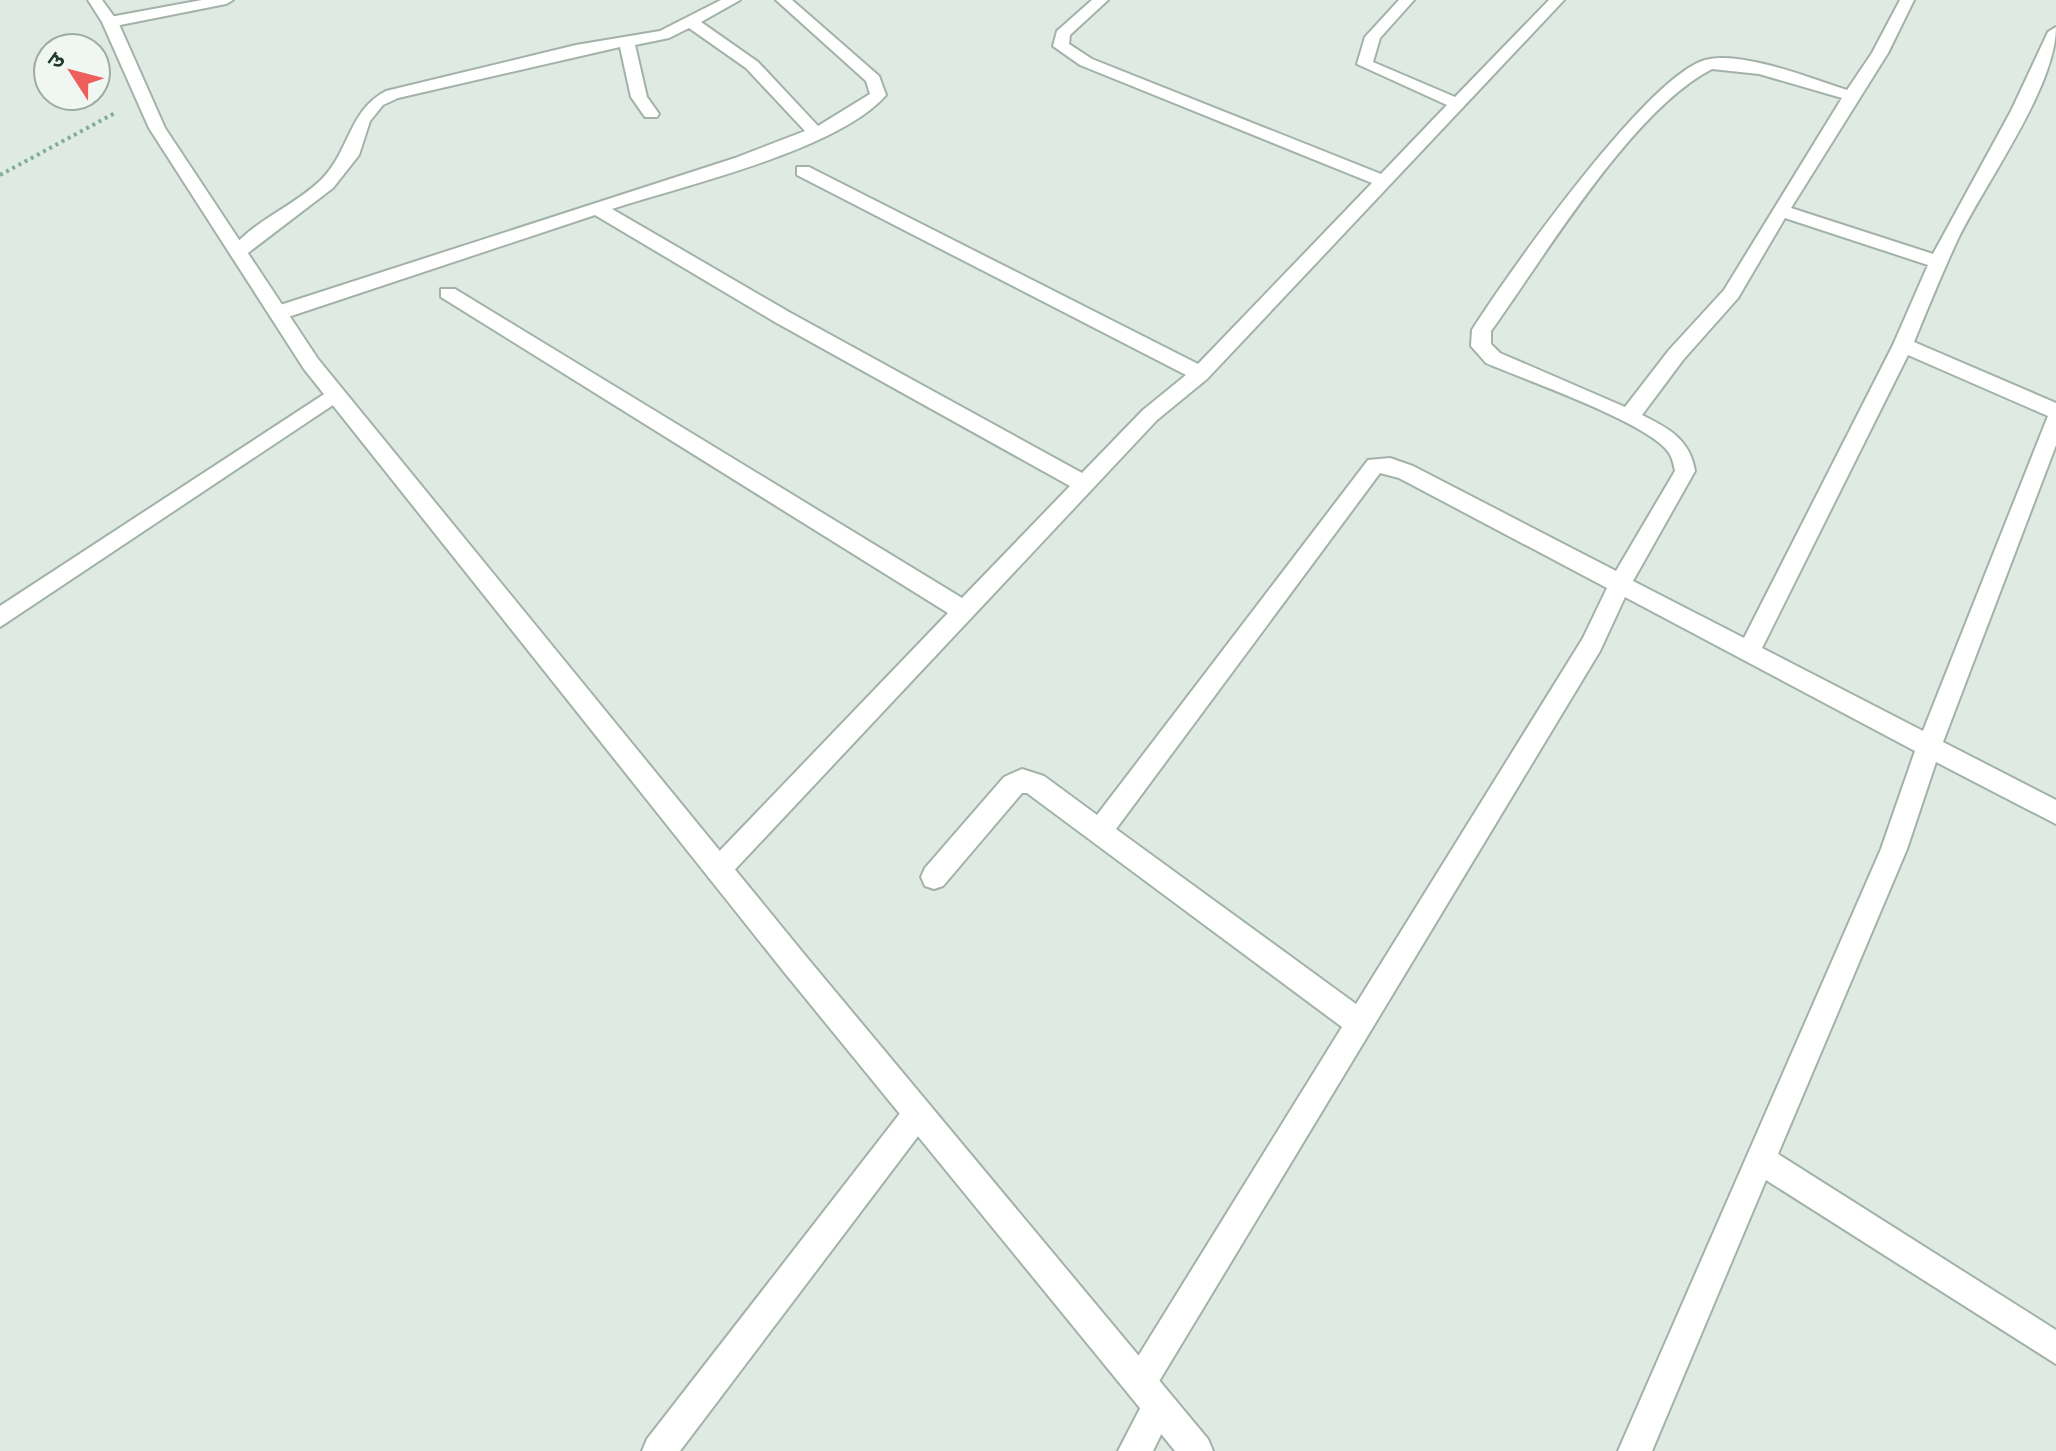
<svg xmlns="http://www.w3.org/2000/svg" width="2056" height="1451" viewBox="0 0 2056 1451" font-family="'Roboto Condensed','Noto Sans Devanagari',sans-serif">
<rect width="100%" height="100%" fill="#dfeae3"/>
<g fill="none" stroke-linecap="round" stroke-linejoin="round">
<g stroke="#a2b2a9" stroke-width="4">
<path id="minor" d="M 202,0 L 233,0 L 226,4 L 110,27 L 102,22 L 110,17 Z
M 721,0 L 740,0 L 701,22 L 758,62 L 818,126 L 870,94 L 866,81 L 776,0 L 792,0 L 879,76 L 886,95 C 839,150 682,186 612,209 L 789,312 L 1082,473 L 1143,410 L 1186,375 L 797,175 L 797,167 L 809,167 L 1198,364 L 1372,183 L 1080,65 L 1053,46 L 1057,31 L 1092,0 L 1108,0 L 1070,35 L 1069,44 L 1092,59 L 1381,174 L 1447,105 L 1357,64 L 1365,37 L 1399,0 L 1414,0 L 1380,38 L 1373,62 L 1455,97 L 1549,0 L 1564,0 L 1207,379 L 1157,420 L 727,878 L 718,882 L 709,878 L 705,870 L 709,862 L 948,613 L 441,297 L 441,289 L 455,289 L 962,598 L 1070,486 L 775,322 L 595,215 L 285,318 L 278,319 L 269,313 L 271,308 L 735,158 L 805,131 L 746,68 L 689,28 L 669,38 L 635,45 L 647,97 L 659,114 L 657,117 L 645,117 L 631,97 L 620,47 L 398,98 L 383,105 L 370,121 L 359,155 L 333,188 L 244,256 L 238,258 L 229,252 C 252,221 295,206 322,179 C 350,150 349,110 386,91 L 576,45 L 660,31 Z
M 1900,0 L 1914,0 L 1888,53 L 1791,208 L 1933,254 L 2011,111 L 2048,32 L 2056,27 C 2056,87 1985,183 1958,239 C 1942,273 1928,308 1914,342 L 2056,403 L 2056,445 L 1943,742 L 2056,800 L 2056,824 L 1936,762 L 1907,849 L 1778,1154 L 2056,1330 L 2056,1364 L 1766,1180 L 1652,1451 L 1618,1451 L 1881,849 L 1915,751 L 1625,597 L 1600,651 L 1152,1393 L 1159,1390 L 1170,1395 L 1175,1406 L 1153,1451 L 1118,1451 L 1147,1395 L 1140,1398 L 1129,1393 L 1124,1382 L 1129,1371 L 1342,1027 L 1027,793 L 1022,793 L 943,886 L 934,889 L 925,886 L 921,877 L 925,868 L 1004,777 L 1022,769 L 1044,776 L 1097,815 L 1368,460 L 1390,458 L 1413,466 L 1616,571 L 1675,471 C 1673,462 1672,455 1665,448 C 1637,419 1528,381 1486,363 L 1471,346 L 1472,330 C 1508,273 1647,77 1705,60 C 1741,50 1812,79 1847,90 L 1872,53 ZM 1712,69 L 1759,74 L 1842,98 L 1724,290 L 1669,350 L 1625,407 L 1500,353 L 1491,344 L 1491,331 C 1545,256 1632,110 1712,69 ZM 1785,218 L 1928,265 L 1893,345 L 1744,638 L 1633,581 L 1695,471 C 1690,439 1668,428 1642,415 L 1683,360 L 1738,298 ZM 1908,355 L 2048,416 L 1923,731 L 1762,648 ZM 1380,473 L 1399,478 L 1607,588 L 1583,638 L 1356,1004 L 1116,829 Z
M 335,387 L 345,394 L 342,399 L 0,627 L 0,606 Z
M 918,1099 L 928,1103 L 932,1113 L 928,1123 L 680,1451 L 642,1451 L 647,1439 L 908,1103 Z"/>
</g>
<g stroke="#a2b2a9" stroke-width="4">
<path id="tertiary" d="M 88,0 L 102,0 L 118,22 L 165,128 L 318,359 L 804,954 L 1208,1439 L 1213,1451 L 1175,1451 L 784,972 L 304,369 L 149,128 L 102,22 Z"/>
</g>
<path stroke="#81ad95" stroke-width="4" stroke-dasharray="3 4" stroke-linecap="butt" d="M 0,175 L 115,113"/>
<use href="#minor" fill="#fff" fill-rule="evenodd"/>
<use href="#tertiary" fill="#fff" fill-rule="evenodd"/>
</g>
<g transform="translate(72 72) rotate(306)"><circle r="38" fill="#f0f7f2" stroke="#9daba4" stroke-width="2"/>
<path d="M0-6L14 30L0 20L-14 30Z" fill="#ee5e5a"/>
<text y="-12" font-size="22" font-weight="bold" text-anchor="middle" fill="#213a2e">उ</text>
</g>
</svg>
